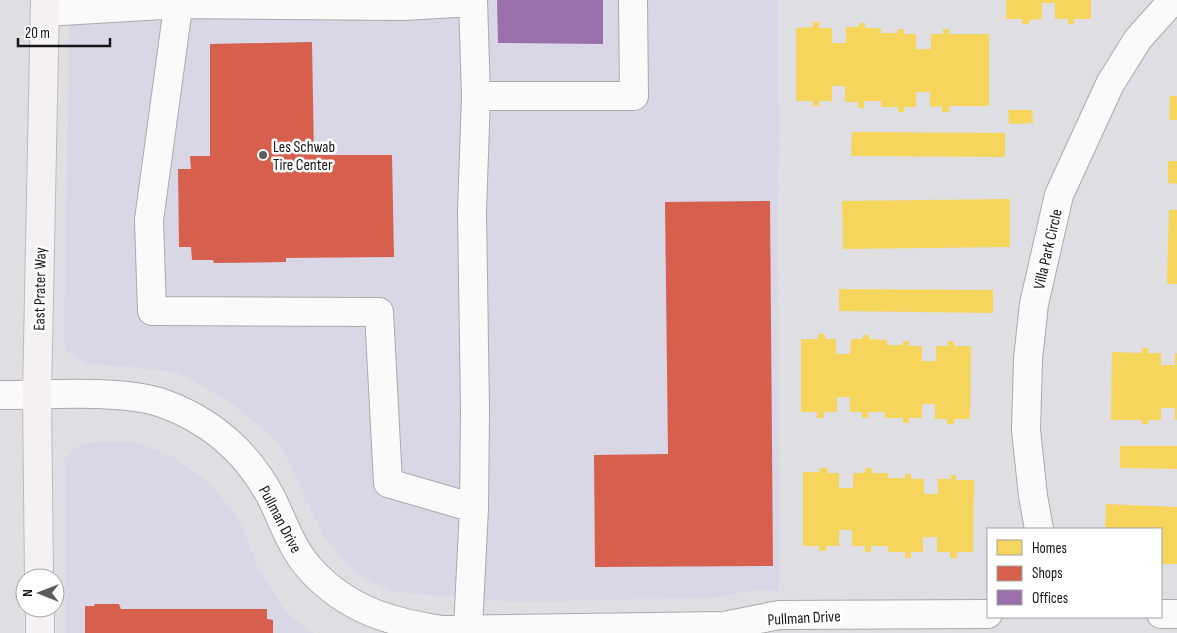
<svg xmlns="http://www.w3.org/2000/svg" width="1177" height="633" viewBox="0 0 1177 633" font-family="'Sofia Sans Condensed',sans-serif">
<rect width="100%" height="100%" fill="#dedee3"/>
<path fill="#d9d7e5" d="M 70,0 L 778,0 L 779,591 L 754,590 L 712,598 L 515,602 L 394,592 L 355,573 L 325,538 L 280,444 L 233,404 L 178,372 L 85,363 L 67,351 L 64,339 Z
M 94,442 L 135,442 L 173,457 L 212,485 L 240,522 L 258,568 L 286,612 L 313,633 L 66,633 L 65,463 L 73,448 Z"/>
<path fill="#f6d55c" d="M 1006,0 L 1091,0 L 1091,19 L 1074,19 L 1074,24 L 1068,24 L 1068,19 L 1055,19 L 1055,3 L 1042,3 L 1042,19 L 1029,20 L 1029,24 L 1022,24 L 1022,19 L 1006,19 Z
M 813,22 L 819,22 L 819,28 L 832,28 L 832,43 L 846,43 L 846,27 L 859,27 L 859,23 L 865,23 L 865,28 L 881,28 L 881,33 L 898,33 L 898,29 L 904,29 L 904,34 L 916,34 L 916,49 L 931,49 L 931,34 L 943,34 L 943,29 L 949,29 L 949,34 L 989,34 L 989,106 L 949,106 L 949,112 L 942,112 L 942,106 L 930,107 L 930,92 L 916,92 L 916,107 L 904,107 L 904,112 L 898,112 L 898,107 L 881,107 L 881,101 L 864,101 L 864,108 L 858,108 L 858,102 L 845,102 L 845,86 L 832,86 L 832,101 L 819,101 L 819,106 L 813,106 L 813,101 L 796,101 L 796,28 L 813,27 Z
M 1170,96 L 1177,96 L 1177,120 L 1169,120 Z
M 1008,110 L 1032,110 L 1033,123 L 1009,124 Z
M 852,132 L 1005,133 L 1005,157 L 851,156 Z
M 1168,161 L 1177,161 L 1177,184 L 1168,183 Z
M 1010,199 L 1010,247 L 843,249 L 842,201 Z
M 1169,210 L 1177,210 L 1177,284 L 1167,284 Z
M 839,289 L 993,290 L 993,313 L 839,311 Z
M 818,334 L 825,334 L 825,339 L 836,339 L 836,354 L 850,354 L 851,339 L 863,339 L 863,335 L 869,335 L 869,339 L 887,340 L 887,345 L 903,345 L 903,341 L 909,341 L 909,346 L 922,346 L 922,361 L 936,361 L 936,346 L 948,346 L 948,341 L 954,341 L 954,346 L 971,346 L 970,419 L 954,419 L 954,424 L 947,424 L 947,419 L 935,419 L 935,404 L 922,404 L 922,418 L 909,418 L 909,423 L 903,423 L 903,418 L 885,418 L 885,412 L 868,412 L 868,418 L 862,418 L 862,412 L 850,412 L 850,397 L 837,397 L 837,412 L 824,412 L 824,418 L 817,418 L 817,412 L 801,412 L 801,339 L 818,339 Z
M 1142,348 L 1148,348 L 1148,353 L 1161,353 L 1161,365 L 1175,365 L 1175,353 L 1177,353 L 1177,420 L 1175,420 L 1175,408 L 1161,408 L 1161,420 L 1148,420 L 1148,424 L 1142,424 L 1142,420 L 1111,420 L 1112,352 L 1142,353 Z
M 1120,446 L 1177,446 L 1177,469 L 1120,468 Z
M 820,468 L 827,468 L 827,473 L 839,473 L 839,488 L 853,488 L 853,473 L 865,473 L 865,468 L 872,468 L 872,473 L 888,473 L 888,478 L 905,478 L 905,474 L 911,474 L 911,479 L 924,479 L 924,494 L 938,494 L 938,479 L 951,479 L 951,475 L 956,475 L 956,480 L 974,480 L 973,552 L 957,552 L 957,558 L 950,558 L 950,552 L 937,552 L 937,537 L 923,537 L 923,552 L 911,552 L 911,558 L 905,558 L 905,552 L 888,552 L 888,546 L 871,546 L 871,552 L 865,552 L 865,546 L 852,546 L 852,530 L 839,530 L 839,546 L 826,546 L 826,551 L 819,551 L 819,546 L 803,546 L 803,472 L 819,472 Z
M 1106,504 L 1177,507 L 1177,564 L 1161,564 L 1161,529 L 1105,529 Z"/>
<path fill="#d6604d" d="M 312,42 L 314,155 L 392,155 L 394,257 L 286,258 L 286,262 L 214,263 L 213,260 L 192,260 L 191,247 L 179,247 L 178,169 L 191,169 L 190,156 L 210,156 L 210,44 Z
M 770,201 L 773,566 L 595,567 L 594,455 L 668,454 L 665,202 Z
M 94,604 L 119,604 L 121,609 L 267,609 L 267,619 L 273,620 L 273,633 L 85,633 L 85,606 L 95,606 Z"/>
<path fill="#9970ab" d="M 497,0 L 603,0 L 603,44 L 498,43 Z"/>
<g fill="none" stroke-linecap="round" stroke-linejoin="round">
<g stroke="#aaaaad" stroke-width="30">
<path id="minor" d="M 179,0 L 149,220 L 152,311 L 379,312 L 388,483 L 474,508 L 468,629
M 473,0 L 476,96 L 472,211 L 475,410 L 474,508
M 403,6 L 473,2
M 45,12 L 179,4 L 403,6 L 403,0
M 476,96 L 634,96 L 633,0
M 0,395 C 45,395 122,389 162,403 C 210,420 247,452 271,497 C 284,523 291,548 311,570 C 348,610 390,622 442,630 L 724,626 L 779,615 L 988,614
M 1039,529 L 1033,496 L 1026,430 L 1028,359 L 1034,304 L 1059,195 L 1110,84 L 1138,39 L 1173,0
M 1161,614 L 1177,614"/>
</g>
<g stroke="#bcbcbe" stroke-width="30">
<path id="major" d="M 39,578 L 37,395 L 45,0
M 40,608 L 40,633"/>
</g>
<use href="#minor" stroke="#fafafb" stroke-width="28"/>
<use href="#major" stroke="#f5f1f2" stroke-width="28"/>
</g>
<circle fill="#5c5c60" stroke="#fff" stroke-width="2" cx="263" cy="155" r="5"/>
<g text-anchor="middle" stroke-width="5" stroke-linejoin="round" paint-order="stroke">
<g font-size="16" fill="#161619" stroke="#fff" text-anchor="start">
<text x="273" y="152">Les Schwab<tspan x="273" dy="18">Tire Center</tspan></text>
</g>
<g font-size="16" fill="#161619" stroke="#fff">
<text transform="translate(1047 249) rotate(-77)" y="6">Villa Park Circle</text>
<text transform="translate(39 289) rotate(-89)" y="6">East Prater Way</text>
<text transform="translate(281 519) rotate(62)" y="6">Pullman Drive</text>
<text transform="translate(804 617) rotate(-3)" y="6">Pullman Drive</text>
</g>
</g>
<rect x="987" y="528" width="175" height="90" fill="#ffffff" stroke="#a2a2a3"/>
<rect x="997" y="540" width="25" height="15" fill="#f6d55c" stroke="#a2a2a3"/>
<text x="1032" y="553" font-size="15" fill="#161619">Homes</text>
<rect x="997" y="566" width="25" height="15" fill="#d6604d" stroke="#a2a2a3"/>
<text x="1032" y="578" font-size="15" fill="#161619">Shops</text>
<rect x="997" y="590" width="25" height="15" fill="#9970ab" stroke="#a2a2a3"/>
<text x="1032" y="603" font-size="15" fill="#161619">Offices</text>
<g transform="translate(40 593) rotate(270)"><circle r="24" fill="#ffffff" stroke="#a2a2a3"/>
<path d="M0-4L9 19L0 12L-9 19Z" fill="#5c5c60"/>
<text y="-8" font-size="14" font-weight="bold" text-anchor="middle" fill="#161619">N</text>
</g>
<path d="M18 38v8h92v-8" fill="none" stroke="#161619" stroke-width="2.5"/>
<text x="25" y="38" font-size="15" fill="#161619" stroke="#ffffff" stroke-width="4" paint-order="stroke">20 m</text>
</svg>
